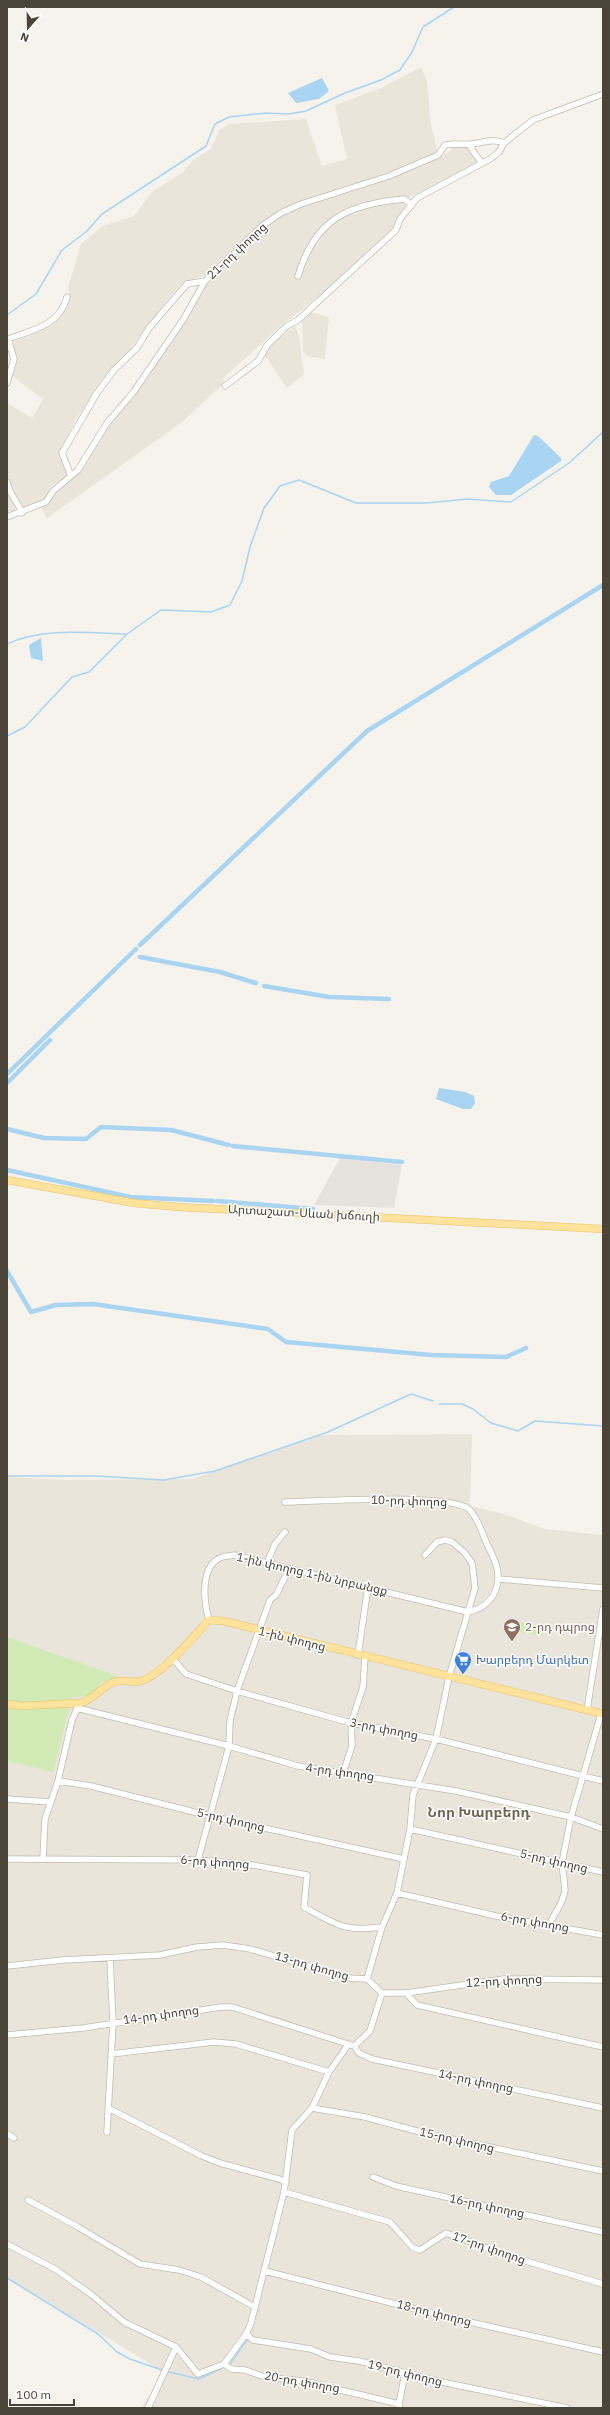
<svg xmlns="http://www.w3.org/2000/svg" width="610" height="2415" viewBox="0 0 610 2415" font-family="'IBM Plex Sans','Noto Sans Armenian',sans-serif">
<rect width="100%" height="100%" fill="#f6f3ec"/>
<path fill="#eae5da" d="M 421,67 L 427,81 L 431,125 L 438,153 L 367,181 L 283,208 L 251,232 L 204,276 L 182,283 L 148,324 L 124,359 L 102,383 L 76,419 L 59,454 L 65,466 L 66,476 L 51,486 L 45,501 L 25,509 L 11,490 L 7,476 L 7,403 L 32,418 L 43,399 L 12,376 L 16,366 L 13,342 L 50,326 L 63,313 L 70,297 L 68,288 L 81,244 L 103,226 L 134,216 L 152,192 L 183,172 L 193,160 L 211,149 L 219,130 L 229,124 L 306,119 L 322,166 L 347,159 L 335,105 L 381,88 Z
M 456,146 L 467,146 L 477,158 L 475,165 L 410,197 L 392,231 L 323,293 L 281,326 L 223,378 L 224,383 L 181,423 L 47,518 L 41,507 L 52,494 L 79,472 L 109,419 L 135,389 L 188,315 L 211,277 L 266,226 L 288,211 L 439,158 Z
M 311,312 L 329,317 L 325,359 L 307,356 L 303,352 L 302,321 Z
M 295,326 L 299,336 L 304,374 L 287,388 L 264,354 L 272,344 Z
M 7,494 L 15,504 L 15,512 L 7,514 Z
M 472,1434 L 470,1506 L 504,1514 L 545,1529 L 603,1535 L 603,2408 L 141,2408 L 154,2388 L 161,2370 L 7,2278 L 7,1477 L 64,1480 L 192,1479 L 320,1435 Z"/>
<path fill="#e6e2dd" d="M 340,1158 L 402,1165 L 394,1208 L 314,1205 Z"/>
<path fill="#d2eab5" d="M 521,1622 L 545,1627 L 543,1636 L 519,1632 Z
M 7,1637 L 112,1674 L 117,1678 L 101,1683 L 92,1696 L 72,1697 L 53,1772 L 7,1761 Z"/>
<path fill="#a9d4f2" d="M 322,78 L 329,91 L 319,99 L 296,103 L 288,93 Z
M 534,435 L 538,436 L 561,458 L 561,461 L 511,495 L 496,495 L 489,487 L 491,482 L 509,476 Z
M 41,638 L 43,661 L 31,658 L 29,645 Z
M 439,1088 L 465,1092 L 474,1096 L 475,1103 L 471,1109 L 463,1109 L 436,1099 Z"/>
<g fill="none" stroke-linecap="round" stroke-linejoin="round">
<path stroke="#a9d4f2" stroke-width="1.5" d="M 7,315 L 36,294 L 62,250 L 86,232 L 102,214 L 206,146 L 215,124 L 229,117 L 266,113 L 289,114 L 306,111 L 345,93 L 381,80 L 400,70 L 412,52 L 423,27 L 454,7
M 7,644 C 43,627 88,633 127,634
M 7,736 L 25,727 L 72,677 L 89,672 L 127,634 L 161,610 L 211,612 L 230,605 L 242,581 L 250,547 L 264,508 L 280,486 L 299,480 L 356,503 L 427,503 L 467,499 L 511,502 L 569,463 L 603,432
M 439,1404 L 462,1404 L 473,1409 L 491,1423 L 518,1431 L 535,1421 L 603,1426
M 7,1476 L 96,1476 L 164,1480 L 215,1471 L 328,1432 L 411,1394 L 433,1401
M 7,2278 L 98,2334 L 117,2352 L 130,2359 L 162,2370
M 230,2364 L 247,2340
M 169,2372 L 199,2379 L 224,2367"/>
<path stroke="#a9d4f2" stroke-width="4.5" d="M 140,945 L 367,731 L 603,585
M 140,957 L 220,972 L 256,983
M 264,986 L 329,997 L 389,999
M 7,1074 L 136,949
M 7,1083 L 50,1040
M 7,1129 L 44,1138 L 86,1139 L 101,1127 L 171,1130 L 229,1145
M 233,1146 L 402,1162
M 7,1170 L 130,1197 L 213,1201
M 217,1201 L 313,1209
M 7,1271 L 31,1312 L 56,1305 L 93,1304 L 268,1329 L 286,1342 L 431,1355 L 506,1357 L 526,1348"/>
<g stroke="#c2bbae" stroke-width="7">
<path id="minor" d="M 469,145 L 481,162
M 298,276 C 315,219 348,204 404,199 L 412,205
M 7,383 L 14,359 L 8,339 C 33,330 60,325 67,297
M 225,386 L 258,361 L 268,344 L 287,326 L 298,320 L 396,230 L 400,219 L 417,198 L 490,159 L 499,152 L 504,143 L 533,120 L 603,94
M 71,476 L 62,453 L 97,393 L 114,370 L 137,348 L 149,328 L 187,284 L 205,281
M 7,482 C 10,496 17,500 22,513
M 7,517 L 46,502 L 53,491 L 78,470 L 107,423 L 132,394 L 183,320 L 205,281 L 262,226 L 281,213 L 301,204 L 389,176 L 438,155 L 445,145 C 457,143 461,145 471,144 C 482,143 493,138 504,143
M 267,1563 L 275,1544 L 285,1532
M 498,1579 L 603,1588
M 209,1620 C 204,1602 199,1566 222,1557 C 225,1556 231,1556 234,1555 L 468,1612 C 485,1608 497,1597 498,1579 C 499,1566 492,1555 487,1544 C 482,1533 478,1518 469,1509 C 450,1493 316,1501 285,1502
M 358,1655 L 368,1587
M 173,1659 L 186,1674 L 237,1691 L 351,1723 L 436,1739 L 603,1781
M 77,1708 L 229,1746 L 298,1766 L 456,1791 L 571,1817 L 603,1829
M 587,1710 L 603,1609
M 343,1773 L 352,1746 L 351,1723 L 363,1687 L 365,1657
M 58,1781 L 91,1786 L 210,1816 L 404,1859
M 7,1799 L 50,1802
M 410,1829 L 603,1872
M 7,1859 L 198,1860 L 253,1865 L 307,1875 L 304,1907 C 337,1925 344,1932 382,1927
M 43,1859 L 45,1819 L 58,1781 L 72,1720 L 79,1705
M 198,1860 L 229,1746 L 230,1721 L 237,1691 L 270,1600 L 276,1595 L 289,1569
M 397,1893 L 496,1916 L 603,1935
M 549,1925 L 562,1901 L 565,1890 L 562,1863 L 571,1817 L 601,1714
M 7,1966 L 63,1960 L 160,1955 L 197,1947 L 223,1945 L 250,1949 L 349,1978 L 367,1979 L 382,1993 L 406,1993 L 504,1979 L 603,1980
M 367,1979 L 382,1927 L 397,1893 L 410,1829 L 413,1795 L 436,1739 L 449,1677 L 475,1588 L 472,1563 L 464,1552 L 452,1542 L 445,1540 L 437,1542 L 425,1555
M 406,1993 L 417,2005 L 603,2047
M 7,2035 L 83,2028 L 221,2007 L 232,2007 L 354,2046 L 370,2031 L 382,1993
M 354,2046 L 359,2053 L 372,2059 L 603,2108
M 111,2054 L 214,2042 L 236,2044 L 329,2072
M 108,2108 L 202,2156 L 220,2163 L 286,2181
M 312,2108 L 365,2117 L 424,2133 L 603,2171
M 107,2132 L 113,2022 L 110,1959
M 7,2134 L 14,2138
M 373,2177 L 396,2186 L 603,2232
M 284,2192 L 390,2222 L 413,2248 L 420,2250 L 446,2233 L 509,2256 L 603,2284
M 28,2200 L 78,2227 L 140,2264 L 179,2270 L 201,2277 L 255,2307
M 7,2244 L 55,2269 L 92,2295 L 124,2322 L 176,2347 L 198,2374 L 224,2364 L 246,2334 L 251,2323 L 284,2192 L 292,2130 L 312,2108 L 329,2072 L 348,2045
M 265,2271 L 443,2316 L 603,2352
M 246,2334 L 253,2340 L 311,2349 L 330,2357 L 359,2361 L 437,2381 L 567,2408
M 224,2364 L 231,2369 L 245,2370 L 265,2377 L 303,2381 L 399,2404 L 399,2408
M 399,2404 L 405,2373
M 148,2408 L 176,2347"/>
</g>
<g stroke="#e6c16a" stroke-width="8">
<path id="major" d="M 7,1180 L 134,1203 L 179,1207 L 603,1229
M 7,1704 L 21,1706 L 81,1703 C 94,1699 101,1687 114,1682 C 122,1678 132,1684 141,1681 C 162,1675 194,1636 209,1620 L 224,1621 L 603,1714"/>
</g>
<use href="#minor" stroke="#fff" stroke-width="5.5"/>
<use href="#major" stroke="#ffe39c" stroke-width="7"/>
</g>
<defs>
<g id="school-pin" transform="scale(0.9)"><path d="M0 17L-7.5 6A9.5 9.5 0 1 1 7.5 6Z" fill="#8d6e63" stroke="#fff"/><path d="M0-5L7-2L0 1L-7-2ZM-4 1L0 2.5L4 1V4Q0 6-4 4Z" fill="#fff"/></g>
<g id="supermarket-pin" transform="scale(0.9)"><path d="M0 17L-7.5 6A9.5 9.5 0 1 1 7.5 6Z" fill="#3f7fe0" stroke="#fff"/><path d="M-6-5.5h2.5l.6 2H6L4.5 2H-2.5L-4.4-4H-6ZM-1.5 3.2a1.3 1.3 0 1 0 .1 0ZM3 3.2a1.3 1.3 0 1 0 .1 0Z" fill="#fff"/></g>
</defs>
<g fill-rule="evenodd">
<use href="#school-pin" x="512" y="1627"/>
<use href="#supermarket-pin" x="463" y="1660"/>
</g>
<g text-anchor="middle" stroke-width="3" stroke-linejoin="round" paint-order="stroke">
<g font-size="12" fill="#4b4439" stroke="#fff">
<text transform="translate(237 251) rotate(-43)" y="4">21-րդ փողոց</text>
<text transform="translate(304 1213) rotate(3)" y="4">Արտաշատ-Սևան խճուղի</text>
<text transform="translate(409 1501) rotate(2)" y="4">10-րդ փողոց</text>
<text transform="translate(312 1574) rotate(13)" y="4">1-ին փողոց 1-ին նրբանցք</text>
<text transform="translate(292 1639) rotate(14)" y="4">1-ին փողոց</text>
<text transform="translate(384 1729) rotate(11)" y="4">3-րդ փողոց</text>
<text transform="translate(340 1772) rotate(8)" y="4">4-րդ փողոց</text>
<text transform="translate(231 1820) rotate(13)" y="4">5-րդ փողոց</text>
<text transform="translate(554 1861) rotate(13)" y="4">5-րդ փողոց</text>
<text transform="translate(215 1862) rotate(4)" y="4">6-րդ փողոց</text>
<text transform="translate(535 1922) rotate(10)" y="4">6-րդ փողոց</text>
<text transform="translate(312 1966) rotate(16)" y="4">13-րդ փողոց</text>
<text transform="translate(504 1981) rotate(-3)" y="4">12-րդ փողոց</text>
<text transform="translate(161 2015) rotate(-8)" y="4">14-րդ փողոց</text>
<text transform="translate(476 2081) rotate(12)" y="4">14-րդ փողոց</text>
<text transform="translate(457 2140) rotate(13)" y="4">15-րդ փողոց</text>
<text transform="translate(487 2206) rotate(12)" y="4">16-րդ փողոց</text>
<text transform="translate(489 2248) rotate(19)" y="4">17-րդ փողոց</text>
<text transform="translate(434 2313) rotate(14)" y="4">18-րդ փողոց</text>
<text transform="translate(405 2373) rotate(14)" y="4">19-րդ փողոց</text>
<text transform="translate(302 2382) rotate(10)" y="4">20-րդ փողոց</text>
</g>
<g font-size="12" fill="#785e54" stroke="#fff" text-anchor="start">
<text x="525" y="1631">2-րդ դպրոց</text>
</g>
<g font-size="12" fill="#366cbe" stroke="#fff" text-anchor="start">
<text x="476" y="1664">Խարբերդ Մարկետ</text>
</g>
<g font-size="14" font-weight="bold" fill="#6e6250" stroke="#fff">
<text x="479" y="1817">Նոր Խարբերդ</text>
</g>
</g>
<rect width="610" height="2415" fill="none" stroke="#4b4439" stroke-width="16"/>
<g transform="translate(28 28) rotate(200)" stroke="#ffffff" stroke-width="3" paint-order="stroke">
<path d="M0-3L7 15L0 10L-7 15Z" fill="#4b4439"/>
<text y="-6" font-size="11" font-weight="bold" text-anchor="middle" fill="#4b4439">N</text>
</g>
<path d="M10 2399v6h64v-6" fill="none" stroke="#4b4439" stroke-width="2"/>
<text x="16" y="2399" font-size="12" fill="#4b4439" stroke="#ffffff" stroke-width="3" paint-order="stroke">100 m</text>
</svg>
